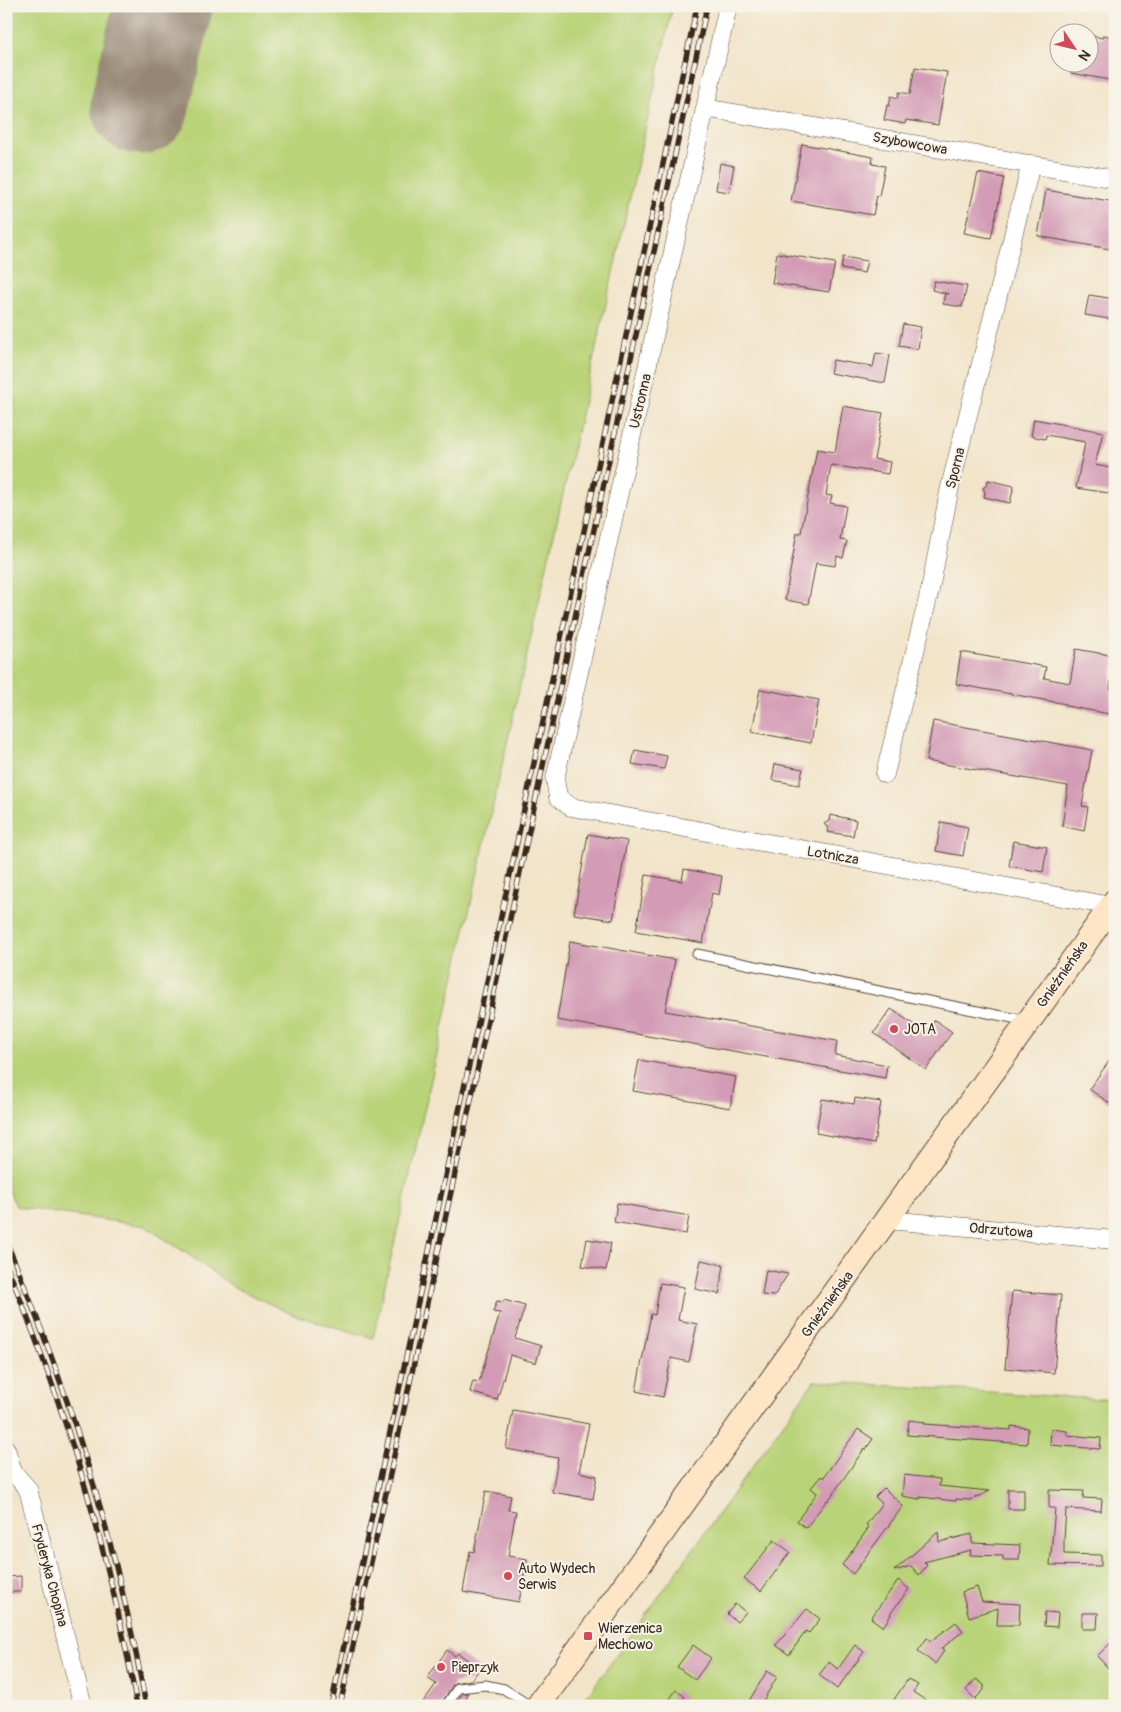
<svg xmlns="http://www.w3.org/2000/svg" width="1121" height="1712" viewBox="0 0 1121 1712" font-family="Pangolin,sans-serif">
<rect width="100%" height="100%" fill="#f7f3e8"/>
<filter id="ink" filterUnits="userSpaceOnUse"><feTurbulence type="fractalNoise" baseFrequency=".02" numOctaves="2"/><feDisplacementMap in="SourceGraphic" scale="10" xChannelSelector="R" yChannelSelector="G"/><feConvolveMatrix kernelMatrix="1 2 1 2 8 2 1 2 1" color-interpolation-filters="sRGB"/></filter>
<filter id="wash" filterUnits="userSpaceOnUse"><feTurbulence type="fractalNoise" baseFrequency=".0096" numOctaves="4" result="noise"/><feDisplacementMap in="SourceGraphic" scale="20" xChannelSelector="R" yChannelSelector="G"/><feGaussianBlur stdDeviation="1.12" result="paint"/><feColorMatrix in="noise" values="0 0 0 0 0 0 0 0 0 0 0 0 0 0 0 0 0 1.4 0 .05"/><feComposite in="paint" operator="in"/></filter>
<g filter="url(#wash)">
<rect width="100%" height="100%" fill="#f2e4c9"/>
<path fill="#b9d378" stroke="#7a7e4b" d="M 6,6 L 673,6 L 373,1338 L 294,1315 L 232,1286 L 189,1255 L 145,1226 L 17,1207 L 6,1186 Z
M 814,1381 L 1115,1400 L 1115,1706 L 580,1706 Z"/>
<g fill="none" stroke-linecap="round" stroke-linejoin="round">
<path stroke="#968774" stroke-width="99" d="M 140,105 L 163,6"/>
</g>
<g id="blocks">
<path fill="#d39bb5" d="M 1088,35 L 1103,38 L 1103,35 L 1115,37 L 1115,81 L 1071,73 L 1073,62 L 1088,62 Z
M 915,67 L 947,72 L 938,125 L 906,120 L 905,124 L 884,120 L 887,105 L 889,106 L 891,96 L 898,98 L 899,92 L 910,94 Z
M 802,144 L 873,157 L 872,164 L 885,166 L 879,196 L 877,195 L 873,215 L 791,201 Z
M 720,163 L 734,166 L 729,192 L 716,190 Z
M 978,173 L 1004,178 L 991,238 L 964,233 Z
M 1046,190 L 1115,202 L 1115,250 L 1038,236 Z
M 777,253 L 835,263 L 829,292 L 772,283 Z
M 843,257 L 867,261 L 864,273 L 841,269 Z
M 934,281 L 967,286 L 962,307 L 943,304 L 945,293 L 948,294 L 932,290 Z
M 1089,295 L 1115,299 L 1115,320 L 1085,315 Z
M 903,324 L 921,327 L 918,349 L 899,346 Z
M 876,353 L 890,355 L 885,383 L 830,373 L 833,360 L 873,367 Z
M 843,406 L 883,413 L 874,459 L 890,462 L 888,474 L 831,465 L 826,495 L 832,496 L 830,503 L 846,506 L 840,540 L 847,541 L 843,558 L 837,556 L 835,566 L 816,563 L 808,604 L 785,600 L 797,533 L 801,533 L 817,449 L 835,452 Z
M 1034,419 L 1103,432 L 1095,465 L 1115,469 L 1115,494 L 1076,488 L 1085,442 L 1046,435 L 1045,439 L 1031,436 Z
M 988,480 L 1014,486 L 1010,503 L 984,497 L 985,492 L 983,488 L 987,485 Z
M 1076,649 L 1115,656 L 1110,689 L 1115,690 L 1115,715 L 1066,706 L 1066,704 L 956,684 L 961,652 L 1046,667 L 1044,678 L 1070,683 Z
M 760,689 L 819,700 L 811,743 L 752,732 Z
M 933,721 L 1092,750 L 1082,806 L 1088,807 L 1084,831 L 1062,826 L 1068,786 L 926,761 Z
M 635,750 L 667,756 L 664,769 L 632,764 Z
M 775,764 L 803,769 L 799,785 L 772,780 Z
M 830,815 L 856,820 L 853,836 L 827,832 L 828,828 L 824,824 L 829,821 Z
M 941,822 L 968,827 L 963,856 L 936,851 Z
M 588,834 L 627,841 L 613,920 L 574,914 Z
M 1013,841 L 1047,847 L 1043,872 L 1009,866 Z
M 684,869 L 722,876 L 719,895 L 712,893 L 703,943 L 636,931 L 646,875 L 682,881 Z
M 570,941 L 675,960 L 665,1011 L 837,1041 L 835,1055 L 887,1065 L 885,1078 L 557,1020 Z
M 891,1009 L 926,1033 L 935,1020 L 952,1032 L 926,1070 L 874,1033 Z
M 1115,1053 L 1115,1107 L 1089,1089 Z
M 639,1060 L 736,1077 L 730,1108 L 633,1091 Z
M 855,1098 L 881,1102 L 874,1144 L 816,1133 L 822,1099 L 854,1104 Z
M 617,1203 L 689,1216 L 686,1234 L 614,1222 Z
M 587,1239 L 611,1243 L 606,1270 L 582,1266 Z
M 701,1260 L 724,1265 L 719,1294 L 695,1289 Z
M 766,1270 L 788,1274 L 774,1296 L 762,1295 Z
M 660,1283 L 684,1287 L 678,1320 L 697,1324 L 689,1362 L 671,1358 L 663,1397 L 636,1391 L 651,1314 L 655,1315 Z
M 1012,1291 L 1061,1295 L 1054,1373 L 1005,1368 Z
M 504,1300 L 525,1306 L 515,1338 L 541,1346 L 536,1363 L 510,1355 L 497,1400 L 470,1392 L 473,1381 L 479,1382 L 500,1313 L 493,1312 L 497,1301 L 503,1302 Z
M 513,1410 L 589,1424 L 579,1472 L 597,1476 L 593,1499 L 552,1492 L 558,1458 L 506,1449 Z
M 909,1420 L 925,1422 L 924,1424 L 1011,1430 L 1011,1426 L 1028,1428 L 1027,1444 L 907,1435 Z
M 858,1429 L 873,1439 L 865,1450 L 864,1449 L 828,1501 L 827,1500 L 806,1528 L 797,1521 L 817,1493 L 811,1488 L 821,1476 L 823,1478 Z
M 1051,1429 L 1067,1431 L 1067,1435 L 1101,1438 L 1100,1449 L 1050,1445 Z
M 904,1475 L 940,1479 L 939,1486 L 990,1491 L 970,1500 L 956,1499 L 956,1501 L 920,1497 L 920,1499 L 902,1496 Z
M 884,1488 L 903,1506 L 853,1574 L 842,1565 L 869,1527 L 866,1525 L 882,1503 L 875,1497 Z
M 1008,1489 L 1024,1489 L 1024,1509 L 1008,1509 Z
M 1049,1490 L 1084,1491 L 1083,1498 L 1102,1499 L 1101,1511 L 1066,1509 L 1064,1539 L 1064,1554 L 1101,1555 L 1101,1566 L 1050,1565 L 1055,1508 L 1049,1508 Z
M 486,1491 L 511,1496 L 508,1510 L 516,1511 L 508,1556 L 527,1559 L 519,1602 L 463,1592 L 470,1551 L 474,1552 Z
M 938,1532 L 939,1542 L 972,1534 L 972,1543 L 1020,1545 L 1019,1560 L 1003,1560 L 1003,1556 L 970,1555 L 971,1550 L 924,1562 L 927,1565 L 919,1575 L 911,1566 L 894,1571 Z
M 774,1540 L 790,1552 L 761,1591 L 744,1579 Z
M 21,1576 L 21,1592 L 6,1592 L 6,1577 Z
M 898,1580 L 909,1589 L 890,1614 L 891,1615 L 883,1627 L 871,1618 Z
M 977,1587 L 982,1602 L 1020,1604 L 1019,1625 L 997,1625 L 998,1608 L 969,1617 L 962,1592 Z
M 735,1604 L 746,1612 L 737,1622 L 727,1614 Z
M 807,1609 L 820,1619 L 809,1633 L 806,1631 L 789,1655 L 776,1645 Z
M 1045,1612 L 1058,1613 L 1057,1627 L 1044,1626 Z
M 1082,1613 L 1098,1613 L 1097,1629 L 1082,1629 Z
M 956,1622 L 963,1631 L 941,1649 L 944,1651 L 935,1664 L 918,1651 L 927,1638 L 931,1641 Z
M 1115,1639 L 1115,1664 L 1109,1669 L 1097,1656 Z
M 693,1645 L 711,1658 L 695,1680 L 677,1667 Z
M 855,1645 L 864,1652 L 837,1689 L 819,1675 L 829,1662 L 838,1669 Z
M 447,1650 L 455,1656 L 458,1653 L 480,1669 L 471,1680 L 454,1683 L 440,1706 L 420,1706 L 436,1684 L 427,1678 Z
M 767,1671 L 777,1677 L 760,1706 L 746,1706 Z
M 908,1679 L 918,1685 L 913,1692 L 934,1706 L 900,1706 L 893,1701 Z
M 976,1679 L 984,1685 L 984,1690 L 975,1699 L 966,1690 Z
M 676,1690 L 685,1697 L 679,1706 L 665,1706 Z
M 468,1693 L 464,1706 L 454,1706 L 462,1694 Z"/>
</g>
</g>
<g filter="url(#ink)">
<use href="#blocks" fill-opacity="0" stroke="#564638" stroke-width="1"/>
<g fill="none" stroke-linecap="round" stroke-linejoin="round">
<g stroke="#564638" stroke-width="11">
<path id="service" d="M 697,954 L 1027,1021
M 446,1706 L 458,1688 L 485,1685 L 504,1689 L 530,1706"/>
</g>
<g stroke="#564638" stroke-width="19">
<path id="minor" d="M 728,6 L 555,779 L 558,797 L 571,807 L 1111,906
M 705,108 L 1115,179
M 885,774 L 930,590 L 950,487 L 1031,164
M 887,1220 L 1115,1240
M 6,1449 L 13,1472 L 28,1489 L 83,1706"/>
</g>
<g stroke="#564638" stroke-width="26">
<path id="secondary" d="M 538,1706 L 1115,901"/>
</g>
<use href="#service" stroke="#fff" stroke-width="9"/>
<use href="#minor" stroke="#fff" stroke-width="18"/>
<use href="#secondary" stroke="#fde5c5" stroke-width="24"/>
<g stroke="#3b2a1e" stroke-width="5.5">
<path id="rail" d="M 6,1241 C 69,1391 118,1545 146,1706
M 6,1264 C 65,1406 110,1554 137,1706
M 331,1706 L 697,6
M 340,1706 L 707,6"/>
</g>
<use href="#rail" stroke="#f7f3e8" stroke-width="4" stroke-dasharray="11" stroke-linecap="butt"/>
</g>
</g>
<g fill="#d1495b" stroke="#f7f3e8" stroke-width="2">
<circle cx="894" cy="1029" r="5"/>
<circle cx="508" cy="1576" r="5"/>
<rect x="583" y="1631" width="10" height="10" rx="2.5"/>
<circle cx="441" cy="1667" r="5"/>
</g>
<g text-anchor="middle" stroke-width="4" stroke-linejoin="round" paint-order="stroke">
<g font-size="14" fill="#3b2a1e" stroke="#f7f3e8">
<text transform="translate(910 143) rotate(10)" y="5">Szybowcowa</text>
<text transform="translate(640 401) rotate(-77)" y="5">Ustronna</text>
<text transform="translate(955 468) rotate(-76)" y="5">Sporna</text>
<text transform="translate(833 855) rotate(10)" y="5">Lotnicza</text>
<text transform="translate(1062 974) rotate(-55)" y="5">Gnieźnieńska</text>
<text transform="translate(1001 1230) rotate(5)" y="5">Odrzutowa</text>
<text transform="translate(827 1304) rotate(-54)" y="5">Gnieźnieńska</text>
<text transform="translate(50 1575) rotate(75)" y="5">Fryderyka Chopina</text>
</g>
<g font-size="14" fill="#3b2a1e" stroke="#f7f3e8" text-anchor="start">
<text x="904" y="1034">JOTA</text>
<text x="518" y="1573">Auto Wydech<tspan x="518" dy="16">Serwis</tspan></text>
<text x="598" y="1633">Wierzenica<tspan x="598" dy="16">Mechowo</tspan></text>
<text x="451" y="1672">Pieprzyk</text>
</g>
</g>
<rect width="1121" height="1712" fill="none" stroke="#f7f3e8" stroke-width="25"/>
<g transform="translate(1074 48) rotate(125)"><circle r="24" fill="#f7f3e8" stroke="#aca397"/>
<path d="M0-4L9 19L0 12L-9 19Z" fill="#d1495b"/>
<text y="-8" font-size="14" font-weight="bold" text-anchor="middle" fill="#3b2a1e">N</text>
</g>
</svg>
